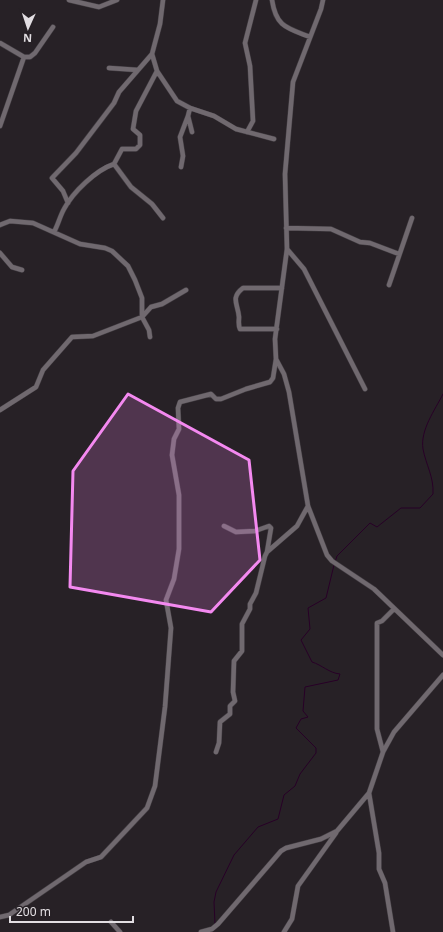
<svg xmlns="http://www.w3.org/2000/svg" width="443" height="932" viewBox="0 0 443 932" font-family="'Noto Sans',sans-serif">
<rect width="100%" height="100%" fill="#272126"/>
<g fill="none" stroke-linecap="round" stroke-linejoin="round">
<path stroke="#270027" stroke-width="1" d="M 335,562 L 337,556 L 370,523 L 377,527 L 401,508 L 420,508 L 433,494 C 434,477 426,465 423,449 C 420,430 435,410 443,394
M 215,924 L 214,902 L 216,892 L 234,855 L 258,827 L 278,819 L 284,795 L 295,786 L 300,774 L 316,753 L 316,748 L 296,728 L 301,719 L 308,717 L 303,711 L 305,687 L 338,680 L 340,674 C 329,673 322,665 312,662 L 301,640 L 310,629 L 308,608 L 326,598 L 334,565"/>
<g stroke="#423d42" stroke-width="5.5">
<path id="minor" d="M 69,0 L 99,7 L 117,0
M 163,0 L 160,24 L 152,54 L 157,71 L 177,101 L 190,108 L 214,116 L 236,129 L 274,139
M 272,0 C 276,27 287,28 310,37
M 323,0 L 321,9 L 293,82 L 285,174 L 287,249 L 275,339 L 276,359 L 284,374 L 289,392 L 308,506 L 327,555 L 332,561 L 374,589 L 443,655
M 0,43 L 24,57 L 30,57 L 35,53 L 53,27
M 109,68 L 138,70
M 157,71 L 136,111 L 133,129 L 140,135 L 140,145 L 136,149 L 122,149 L 114,164 L 131,187 L 152,204 L 163,218
M 190,108 L 188,116 L 192,132
M 0,126 L 24,57
M 247,132 L 253,121 L 250,66 L 245,43 L 256,0
M 181,167 L 183,156 L 180,137 L 188,116
M 68,203 L 63,191 L 52,178 L 76,153 L 114,103 L 119,92 L 152,54
M 0,225 L 10,221 L 33,223 L 80,244 L 105,248 L 112,251 L 128,266 L 135,280 L 142,298 L 142,317 L 149,330 L 150,337
M 286,228 L 331,229 L 360,242 L 370,243 L 399,254
M 54,232 C 58,225 60,216 64,209 C 73,192 96,170 114,164
M 287,249 L 304,269 L 365,389
M 0,253 L 12,267 L 22,270
M 389,285 L 412,218
M 277,329 L 240,329 C 238,325 239,321 239,317 C 238,304 230,298 243,288 L 282,288
M 0,410 L 36,387 L 43,370 L 72,337 L 93,336 L 142,317 L 151,307 L 162,304 L 186,290
M 224,526 L 236,532 L 255,531 L 269,526 L 271,528 L 267,552
M 216,752 L 219,743 L 220,722 L 230,714 L 230,706 L 235,701 L 233,692 L 234,661 L 242,651 L 242,624 L 250,609 L 250,604 L 256,593 L 265,556 L 267,552 L 297,526 L 308,506
M 383,752 L 377,729 L 377,623 L 382,621 L 394,609
M 369,793 L 379,853 L 379,869 L 385,883 L 393,932
M 0,917 L 9,915 L 86,862 L 101,857 L 147,808 L 155,786 L 165,707 L 171,628 L 166,600 L 174,579 L 179,549 L 179,495 L 172,455 L 174,439 L 179,429 L 178,408 L 180,402 L 211,394 L 216,399 L 221,399 L 246,389 L 270,382 L 273,378 L 276,359
M 111,922 L 120,932
M 201,932 L 212,929 L 218,924 L 281,851 L 286,848 L 321,839 L 337,831 L 369,793 L 383,752 L 394,732 L 443,675
M 284,932 L 292,919 L 298,886 L 336,833"/>
</g>
<use href="#minor" stroke="#70696f" stroke-width="4.5"/>
</g>
<path fill="#f489f0" fill-opacity="0.2" stroke="#f489f0" stroke-width="3" stroke-linejoin="round" d="M 128,394 L 249,460 L 260,560 L 211,612 L 70,587 L 73,471 Z"/>
<g transform="translate(28 28) rotate(183)" stroke="#272126" stroke-width="3" paint-order="stroke">
<path d="M0-3L7 15L0 10L-7 15Z" fill="#e2dee2"/>
<text y="-6" font-size="11" font-weight="bold" text-anchor="middle" fill="#e2dee2">N</text>
</g>
<path d="M10 916v6h123v-6" fill="none" stroke="#e2dee2" stroke-width="2"/>
<text x="16" y="916" font-size="12" fill="#e2dee2" stroke="#272126" stroke-width="3" paint-order="stroke">200 m</text>
</svg>
